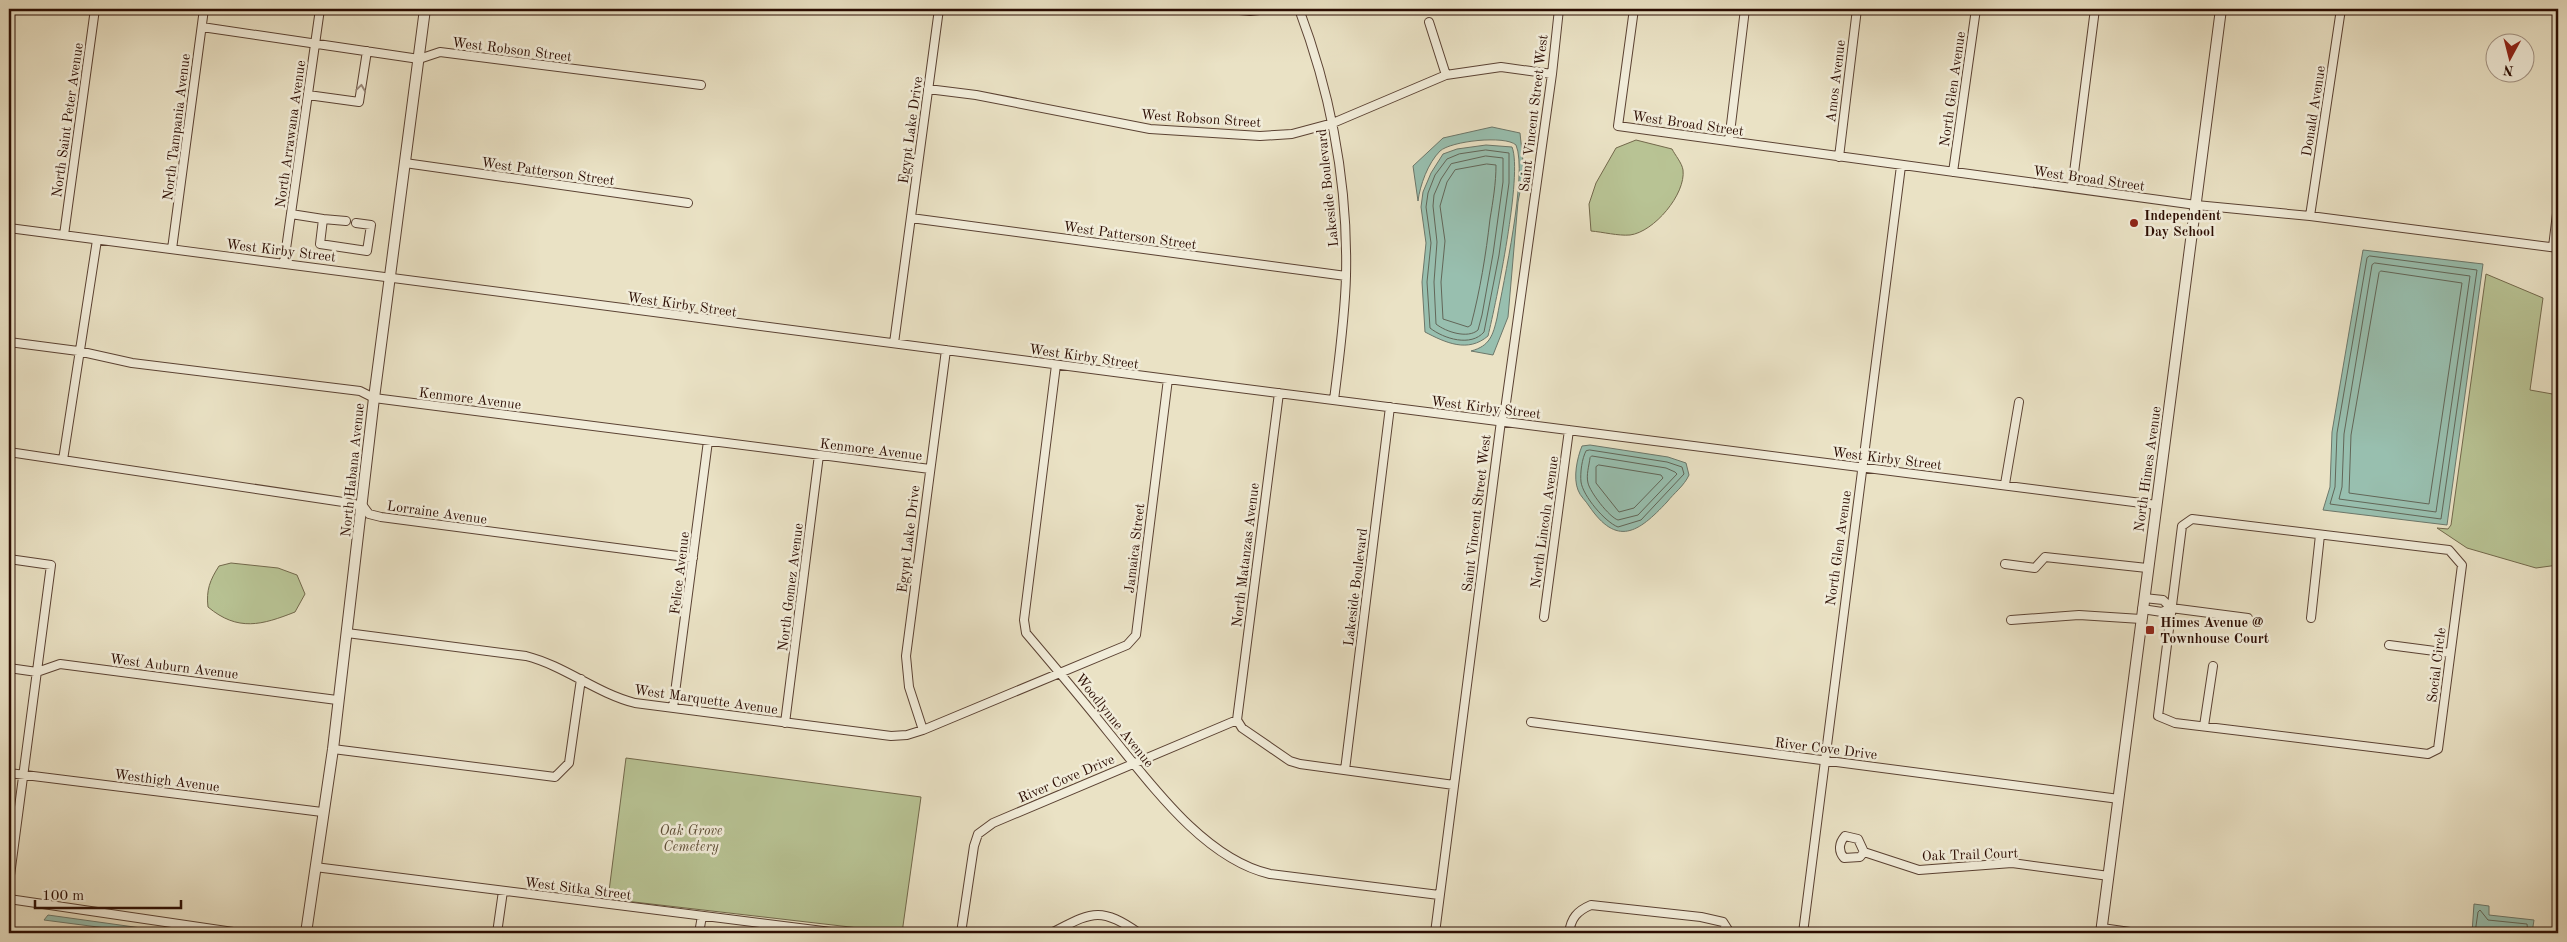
<svg xmlns="http://www.w3.org/2000/svg" width="2567" height="942" viewBox="0 0 2567 942" font-family="'Old Standard TT',serif">
<rect width="100%" height="100%" fill="#eae2c5"/>
<filter id="stains"><feTurbulence type="fractalNoise" baseFrequency=".004" numOctaves="4"/><feColorMatrix values="0 0 0 0 .2 0 0 0 0 .09 0 0 0 0 .02 0 0 0 .5 -.17"/></filter>
<radialGradient id="worn" r=".72"><stop offset=".6" stop-color="#630" stop-opacity="0"/><stop offset="1" stop-color="#630" stop-opacity=".3"/></radialGradient>
<path fill="#b8c394" stroke="#72684b" d="M 1636,140 L 1672,149 C 1675,155 1682,163 1683,170 C 1686,194 1654,232 1630,235 C 1618,236 1603,232 1591,231 L 1589,204 L 1596,183 L 1616,148 Z
M 2486,274 L 2543,298 L 2530,390 L 2558,395 L 2558,565 L 2536,568 L 2467,548 L 2437,528 L 2448,529 L 2451,525 Z
M 231,563 L 278,568 L 297,575 L 305,594 L 295,612 C 262,625 238,632 208,607 C 206,590 210,580 219,566 Z
M 626,758 L 921,797 L 902,933 L 608,899 Z"/>
<path fill="#98bfaf" stroke="#6c776a" d="M 1492,127 L 1520,133 L 1524,171 L 1518,202 L 1508,317 L 1493,355 L 1471,351 C 1490,346 1493,335 1497,318 C 1503,284 1528,173 1516,145 C 1505,135 1451,141 1440,151 C 1428,163 1420,185 1418,201 L 1413,166 L 1443,138 Z
M 1486,145 L 1512,147 C 1523,174 1496,303 1488,336 C 1468,353 1446,343 1425,332 L 1422,282 L 1426,243 L 1421,207 L 1423,192 L 1431,173 L 1443,154 L 1457,149 Z
M 2363,250 L 2483,264 L 2447,525 L 2323,510 L 2330,487 L 2332,432 Z
M 1590,445 L 1668,457 L 1686,463 L 1689,475 C 1684,486 1674,493 1667,502 C 1638,533 1617,547 1589,506 C 1586,501 1580,496 1578,490 C 1573,478 1577,458 1582,446 Z
M 2474,904 L 2489,906 L 2489,915 L 2534,920 L 2532,933 L 2472,933 Z
M 48,915 L 163,931 L 162,933 L 144,933 L 44,920 Z"/>
<g fill="none" stroke-linecap="round" stroke-linejoin="round">
<path stroke="#626658" stroke-width="1" d="M 1486,150 L 1509,153 L 1509,183 L 1499,255 L 1484,332 C 1471,347 1444,339 1430,328 L 1427,282 L 1431,243 L 1426,207 L 1428,193 L 1435,175 L 1447,159 L 1459,154 Z
M 1486,156 L 1503,158 L 1503,182 L 1493,254 L 1482,315 L 1478,330 C 1468,339 1446,332 1436,324 L 1434,282 L 1437,242 L 1433,206 L 1434,195 L 1441,179 L 1451,164 Z
M 1487,164 L 1496,165 C 1496,183 1493,201 1490,219 C 1486,254 1480,291 1471,325 L 1468,327 L 1443,319 L 1441,282 L 1445,241 L 1440,206 L 1447,182 L 1455,170 Z
M 2370,256 L 2477,270 L 2441,519 L 2330,504 L 2335,487 L 2337,433 L 2367,258 Z
M 2375,263 L 2470,276 L 2436,512 L 2339,499 L 2342,487 L 2344,434 L 2372,265 Z
M 2381,271 L 2462,283 L 2429,504 L 2349,493 L 2351,435 L 2379,273 Z
M 1590,450 L 1667,462 L 1682,467 L 1684,474 L 1641,520 L 1618,527 C 1605,522 1583,496 1581,482 C 1580,473 1582,458 1586,451 Z
M 1592,456 L 1666,468 L 1675,472 L 1677,474 L 1638,515 L 1618,520 C 1609,517 1590,492 1588,483 C 1586,475 1589,466 1590,458 Z
M 1599,465 L 1661,475 L 1663,478 L 1634,508 L 1619,512 L 1596,483 L 1596,467 Z
M 2475,933 L 2478,912 L 2480,910 L 2488,920 L 2527,924 L 2528,933"/>
<g stroke="#5b4233" stroke-width="10">
<path id="minor" d="M 1229,9 L 1250,11 L 1269,9
M 1299,9 C 1331,94 1348,185 1346,276 C 1345,317 1339,359 1334,400
M 1634,9 L 1618,126 L 2196,205 L 2310,216 L 2558,248
M 1429,22 L 1446,75
M 202,27 L 419,59 L 440,52 L 701,85
M 928,89 L 976,95 L 1150,129 L 1260,136 L 1292,134 L 1333,123 L 1446,75 L 1501,67 L 1552,74
M 308,95 L 359,102 L 367,51
M 1729,141 L 1745,9
M 1839,157 L 1857,9
M 405,163 L 688,203
M 1953,172 L 1976,9
M 2072,188 L 2095,9
M 291,214 L 323,219 L 320,244 L 367,251 L 371,225 L 356,223
M 2310,216 L 2341,9
M 911,218 L 1346,276
M 323,219 L 346,221
M 9,228 L 1168,379 L 2157,505
M 64,235 L 95,9
M 2553,247 L 2558,205
M 172,249 L 204,9
M 284,263 L 320,9
M 9,342 L 78,351 L 132,363 L 360,391 L 374,398 L 930,469
M 894,343 L 939,9
M 1056,365 L 1024,620 L 1026,633 C 1054,666 1082,699 1109,733 C 1150,783 1204,859 1270,874 L 1439,895
M 9,452 L 343,502 L 363,506 L 369,514 L 381,517 L 693,558
M 63,460 L 97,240
M 2005,484 L 2019,402
M 2192,519 L 2449,550 L 2462,565 L 2438,749 L 2428,754 L 2404,751 L 2175,723 L 2158,716 L 2182,526 Z
M 9,559 L 51,565 L 9,883
M 2005,564 L 2035,568 L 2045,557 L 2147,568
M 2144,598 L 2163,600 L 2171,608
M 2142,609 L 2162,612 L 2171,608 L 2248,618
M 1544,617 L 1569,430
M 2311,618 L 2320,535
M 2011,620 L 2079,615 L 2141,619
M 347,633 L 526,656 C 565,666 596,693 635,703 L 891,736 L 907,735 L 923,730 L 1127,645 L 1136,635 L 1168,379
M 2389,645 L 2450,653
M 9,668 L 37,672 L 60,664 L 337,700
M 673,708 L 708,441
M 1237,720 L 1279,393
M 1531,722 L 2119,799
M 785,723 L 819,455
M 2204,726 L 2213,666
M 923,730 L 909,687 L 906,656 L 946,350
M 333,749 L 555,777 L 569,763 L 581,679
M 1345,770 L 1390,407
M 9,773 L 322,812
M 1864,852 L 1858,839 L 1845,836 C 1839,843 1838,851 1844,858 L 1860,857 L 1864,852 L 1919,870 L 2012,863 L 2109,876
M 315,867 L 839,933
M 9,899 L 240,933
M 2102,928 L 2137,933
M 497,933 L 503,891
M 699,933 L 702,916
M 961,933 L 974,846 L 978,834 L 993,823 L 1237,720 L 1242,728 L 1290,761 L 1300,764 L 1454,785
M 1051,933 C 1091,913 1099,905 1139,933
M 1435,933 L 1501,421 L 1505,410 L 1552,74 L 1559,9
M 1569,933 C 1571,918 1577,911 1591,905 L 1701,917 L 1723,922 L 1730,933
M 1803,933 L 1901,166"/>
</g>
<g stroke="#5b4233" stroke-width="12">
<path id="tertiary" d="M 306,933 L 333,749 L 374,398 L 425,9
M 2101,933 L 2221,9"/>
</g>
<use href="#minor" stroke="#f1ecd9" stroke-width="8"/>
<use href="#tertiary" stroke="#f1ecd9" stroke-width="10"/>
</g>
<defs><path id="oneway-chevron" d="M-2-3.5L2.5 0L-2 3.5" fill="none" stroke-width="1.6" stroke-linecap="round" stroke-linejoin="round" transform="scale(1.25)"/></defs>
<use stroke="#988778" href="#oneway-chevron" transform="translate(361 88) rotate(-82)"/>
<g fill="#8f2418" stroke="#f1ecd9" stroke-width="2">
<circle cx="2134" cy="223" r="5"/>
<rect x="2145" y="625" width="10" height="10" rx="2.5"/>
</g>
<g text-anchor="middle" stroke-width="5" stroke-linejoin="round" paint-order="stroke">
<g font-size="14" fill="#2b0c02" stroke="#f1ecd9">
<text transform="translate(512 49) rotate(7)" y="5">West Robson Street</text>
<text transform="translate(1835 81) rotate(-83)" y="5">Amos Avenue</text>
<text transform="translate(1952 89) rotate(-82)" y="5">North Glen Avenue</text>
<text transform="translate(2313 111) rotate(-81)" y="5">Donald Avenue</text>
<text transform="translate(1533 113) rotate(-83)" y="5">Saint Vincent Street West</text>
<text transform="translate(1201 118) rotate(4)" y="5">West Robson Street</text>
<text transform="translate(67 120) rotate(-82)" y="5">North Saint Peter Avenue</text>
<text transform="translate(1688 123) rotate(8)" y="5">West Broad Street</text>
<text transform="translate(176 127) rotate(-83)" y="5">North Tampania Avenue</text>
<text transform="translate(910 130) rotate(-82)" y="5">Egypt Lake Drive</text>
<text transform="translate(290 134) rotate(-82)" y="5">North Arrawana Avenue</text>
<text transform="translate(548 171) rotate(8)" y="5">West Patterson Street</text>
<text transform="translate(2089 178) rotate(8)" y="5">West Broad Street</text>
<text transform="translate(1327 188) rotate(-96)" y="5">Lakeside Boulevard</text>
<text transform="translate(1130 235) rotate(8)" y="5">West Patterson Street</text>
<text transform="translate(281 250) rotate(7)" y="5">West Kirby Street</text>
<text transform="translate(682 304) rotate(8)" y="5">West Kirby Street</text>
<text transform="translate(1084 356) rotate(8)" y="5">West Kirby Street</text>
<text transform="translate(470 398) rotate(7)" y="5">Kenmore Avenue</text>
<text transform="translate(1486 407) rotate(7)" y="5">West Kirby Street</text>
<text transform="translate(871 449) rotate(7)" y="5">Kenmore Avenue</text>
<text transform="translate(1887 458) rotate(7)" y="5">West Kirby Street</text>
<text transform="translate(2147 469) rotate(-82)" y="5">North Himes Avenue</text>
<text transform="translate(352 470) rotate(-84)" y="5">North Habana Avenue</text>
<text transform="translate(437 512) rotate(8)" y="5">Lorraine Avenue</text>
<text transform="translate(1476 513) rotate(-83)" y="5">Saint Vincent Street West</text>
<text transform="translate(1544 522) rotate(-82)" y="5">North Lincoln Avenue</text>
<text transform="translate(908 539) rotate(-83)" y="5">Egypt Lake Drive</text>
<text transform="translate(1134 548) rotate(-83)" y="5">Jamaica Street</text>
<text transform="translate(1838 548) rotate(-82)" y="5">North Glen Avenue</text>
<text transform="translate(1245 555) rotate(-83)" y="5">North Matanzas Avenue</text>
<text transform="translate(679 573) rotate(-83)" y="5">Felice Avenue</text>
<text transform="translate(790 587) rotate(-83)" y="5">North Gomez Avenue</text>
<text transform="translate(1355 587) rotate(-83)" y="5">Lakeside Boulevard</text>
<text transform="translate(2436 665) rotate(-83)" y="5">Social Circle</text>
<text transform="translate(174 666) rotate(7)" y="5">West Auburn Avenue</text>
<text transform="translate(706 699) rotate(8)" y="5">West Marquette Avenue</text>
<text transform="translate(1115 720) rotate(51)" y="5">Woodlynne Avenue</text>
<text transform="translate(1826 748) rotate(7)" y="5">River Cove Drive</text>
<text transform="translate(1066 778) rotate(-23)" y="5">River Cove Drive</text>
<text transform="translate(167 780) rotate(7)" y="5">Westhigh Avenue</text>
<text transform="translate(1970 854) rotate(-2)" y="5">Oak Trail Court</text>
<text transform="translate(578 888) rotate(7)" y="5">West Sitka Street</text>
</g>
<g font-size="14" font-weight="bold" fill="#2b0c02" stroke="#f1ecd9" text-anchor="start">
<text x="2144" y="220">Independent<tspan x="2144" dy="16">Day School</tspan></text>
<text x="2160" y="627">Himes Avenue @<tspan x="2160" dy="16">Townhouse Court</tspan></text>
</g>
<g font-size="14" font-style="italic" fill="#5c4c35" stroke="#f1ecd9">
<text x="691" y="835">Oak Grove<tspan x="691" dy="16">Cemetery</tspan></text>
</g>
</g>
<rect width="2567" height="942" fill="none" stroke="#eae2c5" stroke-width="30"/>
<rect x="10" y="10" width="2547" height="922" fill="none" stroke="#2b0c02" stroke-width="2.5"/>
<rect x="15" y="15" width="2537" height="912" fill="none" stroke="#2b0c02"/>
<g transform="translate(2510 58) rotate(187)"><circle r="24" fill="#f1ecd9" stroke="#a29283"/>
<path d="M0-4L9 19L0 12L-9 19Z" fill="#8f2418"/>
<text y="-8" font-size="14" font-weight="bold" text-anchor="middle" fill="#2b0c02">N</text>
</g>
<path d="M35 900v8h146v-8" fill="none" stroke="#2b0c02" stroke-width="2.5"/>
<text x="42" y="900" font-size="15" fill="#2b0c02" stroke="#f1ecd9" stroke-width="4" paint-order="stroke">100 m</text>
<rect width="100%" height="100%" filter="url(#stains)"/>
<rect width="100%" height="100%" fill="url(#worn)"/>
</svg>
